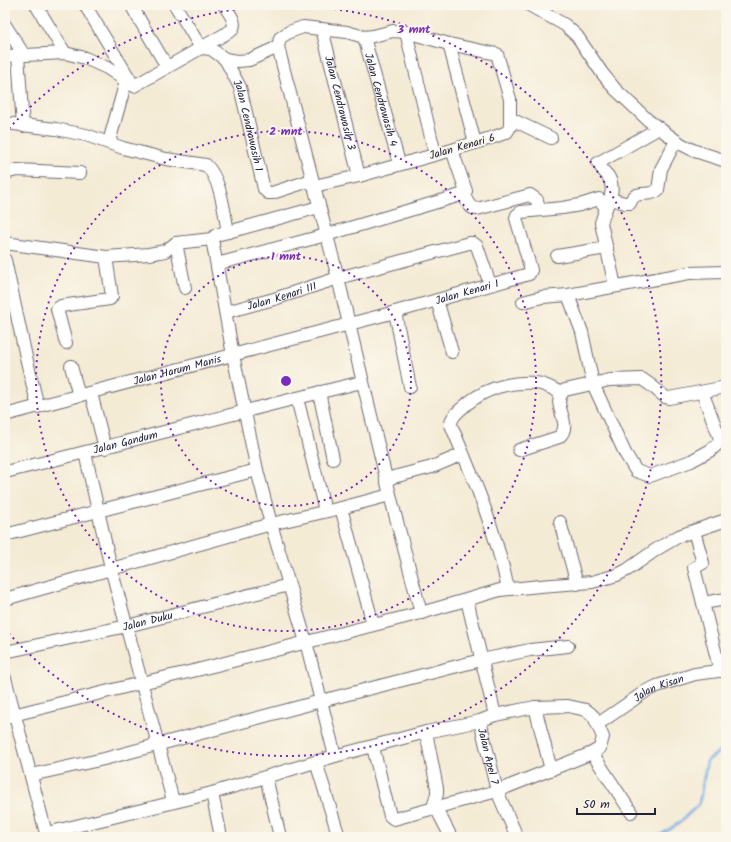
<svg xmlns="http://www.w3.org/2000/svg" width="731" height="842" viewBox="0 0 731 842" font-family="Kalam,sans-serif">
<rect width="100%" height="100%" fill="#fbf7ec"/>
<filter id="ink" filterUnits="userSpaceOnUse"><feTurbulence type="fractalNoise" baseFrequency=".025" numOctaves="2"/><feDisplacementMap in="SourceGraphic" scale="8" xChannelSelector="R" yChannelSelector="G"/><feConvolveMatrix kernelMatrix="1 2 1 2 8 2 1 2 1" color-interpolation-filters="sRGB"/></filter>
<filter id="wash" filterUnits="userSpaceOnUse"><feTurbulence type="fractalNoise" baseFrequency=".012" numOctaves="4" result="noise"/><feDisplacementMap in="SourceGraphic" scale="16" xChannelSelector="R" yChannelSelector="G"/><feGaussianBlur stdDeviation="0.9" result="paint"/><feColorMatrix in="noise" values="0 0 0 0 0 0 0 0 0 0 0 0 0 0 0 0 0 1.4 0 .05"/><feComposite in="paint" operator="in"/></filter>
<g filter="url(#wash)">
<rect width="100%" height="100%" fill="#f4ebd5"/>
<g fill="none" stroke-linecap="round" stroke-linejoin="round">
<path stroke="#71a9e0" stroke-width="3" d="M 657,837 L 678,824 L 699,804 L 707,761 L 724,748 L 726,748"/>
</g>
</g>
<g filter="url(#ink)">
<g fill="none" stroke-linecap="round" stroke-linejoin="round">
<g stroke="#6c6871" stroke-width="14">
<g id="minor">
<path d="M 36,5 L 65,53"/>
<path d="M 85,5 L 132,83"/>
<path d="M 131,5 L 167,67"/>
<path d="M 175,5 L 201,48 L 232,30 C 238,22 228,12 224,5"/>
<path d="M 529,5 L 565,25 L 577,36 L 602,73 L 615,89 L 649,121 L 681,144 L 695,151 L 726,161"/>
<path d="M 5,25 L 24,55"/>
<path id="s1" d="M 322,29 L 359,176"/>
<path d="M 406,32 L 435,154"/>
<path id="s2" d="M 364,37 L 399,163"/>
<path d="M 449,44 L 475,143"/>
<path d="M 278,47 L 338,278 L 390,495 L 421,613"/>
<path d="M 18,55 L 23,126"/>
<path d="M 5,56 L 65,53 L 85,58 L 107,68 L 134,86 L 201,48 L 211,49 L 225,59 L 238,61 L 249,60 L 278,47 L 280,38 L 289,32 L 303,27 L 347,32 L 364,37 L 373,36 L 393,31 L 406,32 L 449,44 L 497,54 L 510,99 L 510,127 L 507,132 L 497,136 L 452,150 L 359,176 L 314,186"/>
<path id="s3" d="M 225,59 L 240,87 L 264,189 L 268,193 L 272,193 L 312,180"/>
<path d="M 511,119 L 551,138"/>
<path d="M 5,123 L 56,129 L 86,135 L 123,148 L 166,159 L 206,165 C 221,179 224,212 228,232"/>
<path d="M 109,142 L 126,81"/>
<path d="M 452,150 L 466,191 L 464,194 C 466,200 469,209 477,209 L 530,195 L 537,200 L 539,210"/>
<path d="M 5,174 L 9,172 L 17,170 L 80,173"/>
<path d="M 610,199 L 625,203 L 630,203 C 635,188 649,198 658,190 L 661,169 L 676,141"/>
<path d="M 606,208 L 601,223 L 615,286"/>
<path d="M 212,239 L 233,355 L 257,470 L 271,524 L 306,642 L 335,756"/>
<path d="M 5,243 L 106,257 L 112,296 L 110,299 L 61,306 L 57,309 L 66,343"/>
<path d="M 176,243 L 185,288"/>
<path d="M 557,256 L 607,248"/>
<path d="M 106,257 L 149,254 L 165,251 L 176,243 L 212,239 L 216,235 L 228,232 L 319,207"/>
<path d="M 5,260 L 26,357 L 38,407"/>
<path d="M 217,264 L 326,235 L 464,194"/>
<path d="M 568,295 L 582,332 L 593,384 L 625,453 L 636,471 L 650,476 L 691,461 L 711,450 L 721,441 L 702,392"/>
<path d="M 437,300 L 452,352"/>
<path d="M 523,302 L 542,297 L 568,295 L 689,273 L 726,272"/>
<path id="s4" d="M 226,312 L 274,299 L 338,278 L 469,243 L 473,243 L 477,246 L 490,284"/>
<path d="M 395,312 L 410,387"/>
<path d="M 71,366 L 79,396"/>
<path d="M 319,392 L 333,459"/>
<path d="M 91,393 L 105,448"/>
<path d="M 297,398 L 325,511"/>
<path id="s5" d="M 5,415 L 395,312 L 529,274 L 531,270 L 516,218 L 517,215 L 521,212 L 562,208 L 580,205 L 599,199 L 606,208 C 611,197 615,187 608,176 C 604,172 601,168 598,163 L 659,128"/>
<path d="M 519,450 L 559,437 C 575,423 548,404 565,390 L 610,380 L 642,379 L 652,386 L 665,397 L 669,398 L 726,387"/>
<path d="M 85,453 L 111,568 L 173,801"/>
<path id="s6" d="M 5,472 C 124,443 242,411 362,382"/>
<path d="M 386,479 L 432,467 L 463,454"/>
<path d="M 341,508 L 373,624"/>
<path d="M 560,522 L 577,584"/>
<path d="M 694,531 L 703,563 L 694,568 L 703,603"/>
<path d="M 5,535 L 257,470"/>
<path d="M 508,589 C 496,531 474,479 451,425 C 451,417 456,414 461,409 C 481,390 507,381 535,383 C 544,383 553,389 561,393"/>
<path d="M 5,599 L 271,524 L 341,508 L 390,495"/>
<path d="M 467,600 L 495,715"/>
<path id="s7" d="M 5,652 L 127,626 L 289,585"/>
<path d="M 720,671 L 703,603 L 726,599"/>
<path d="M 5,678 L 47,837"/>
<path d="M 535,707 L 551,770"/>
<path d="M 5,717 L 141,683 L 197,670 L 421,613 L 500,590 L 540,586 L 592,582 L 617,575 L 627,570 L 657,549 L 679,536 L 726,520"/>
<path id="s8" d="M 480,721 L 497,791 L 517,837"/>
<path id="s9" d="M 598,724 L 646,691 L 657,686 L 695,674 L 726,670"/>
<path d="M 426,732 L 437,788 L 437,794 L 434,804 L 451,837"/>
<path d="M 592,753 L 631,812"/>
<path d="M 316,762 L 339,837"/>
<path d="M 31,775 L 104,759 L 321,701 L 481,660 L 530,650 L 568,646"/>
<path d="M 266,777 L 280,837"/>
<path d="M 212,793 L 221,837"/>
<path d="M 47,833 L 212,793 L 335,756 L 426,732 L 480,721 L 495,715 L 535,707 L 568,706 L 586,710 L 590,713 L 594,717 L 603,737 L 600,748 L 592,753 L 497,791 L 394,819 L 390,816 L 373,747"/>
</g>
</g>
<use href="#minor" stroke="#fff" stroke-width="12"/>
</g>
</g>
<g fill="none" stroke="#7b2cbf" stroke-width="2" stroke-dasharray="2 4">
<circle cx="286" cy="381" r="125"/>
<circle cx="286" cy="381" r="250"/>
<path d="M5 133A375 375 0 1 1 5 629"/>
</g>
<g text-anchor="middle" stroke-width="4" stroke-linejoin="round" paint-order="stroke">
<g font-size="11" fill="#22223b" stroke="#fbf7ec">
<text dy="4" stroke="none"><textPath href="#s2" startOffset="65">Jalan Cendrawasih 4</textPath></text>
<text dy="4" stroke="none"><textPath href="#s1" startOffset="76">Jalan Cendrawasih 3</textPath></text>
<text dy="4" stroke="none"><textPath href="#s3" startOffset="71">Jalan Cendrawasih 1</textPath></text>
<text transform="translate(462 146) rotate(-16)" y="4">Jalan Kenari 6</text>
<text dy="4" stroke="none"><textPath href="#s5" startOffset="478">Jalan Kenari 1</textPath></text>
<text dy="4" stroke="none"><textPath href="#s4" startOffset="58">Jalan Kenari III</textPath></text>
<text dy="4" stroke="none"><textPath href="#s5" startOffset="178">Jalan Harum Manis</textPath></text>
<text dy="4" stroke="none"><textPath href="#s6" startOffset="124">Jalan Gandum</textPath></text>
<text dy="4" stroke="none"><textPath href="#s7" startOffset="146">Jalan Duku</textPath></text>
<text dy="4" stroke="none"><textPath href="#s9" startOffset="71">Jalan Kisan</textPath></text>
<text dy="4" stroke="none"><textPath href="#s8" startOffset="36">Jalan Apel 7</textPath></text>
</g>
</g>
<circle cx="286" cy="381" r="6" fill="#7b2cbf" stroke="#fbf7ec" stroke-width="2"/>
<g font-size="12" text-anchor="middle" font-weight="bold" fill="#7b2cbf" stroke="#fbf7ec" stroke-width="4" stroke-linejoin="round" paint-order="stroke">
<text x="414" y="33">3 mnt</text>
<text x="286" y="135">2 mnt</text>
<text x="286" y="260">1 mnt</text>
</g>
<rect width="731" height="842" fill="none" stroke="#fbf7ec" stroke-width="20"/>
<path d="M577 808v6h78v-6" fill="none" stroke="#22223b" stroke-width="2"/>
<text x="583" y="808" font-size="12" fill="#22223b" stroke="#fbf7ec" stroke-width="3" paint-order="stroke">50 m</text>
</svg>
